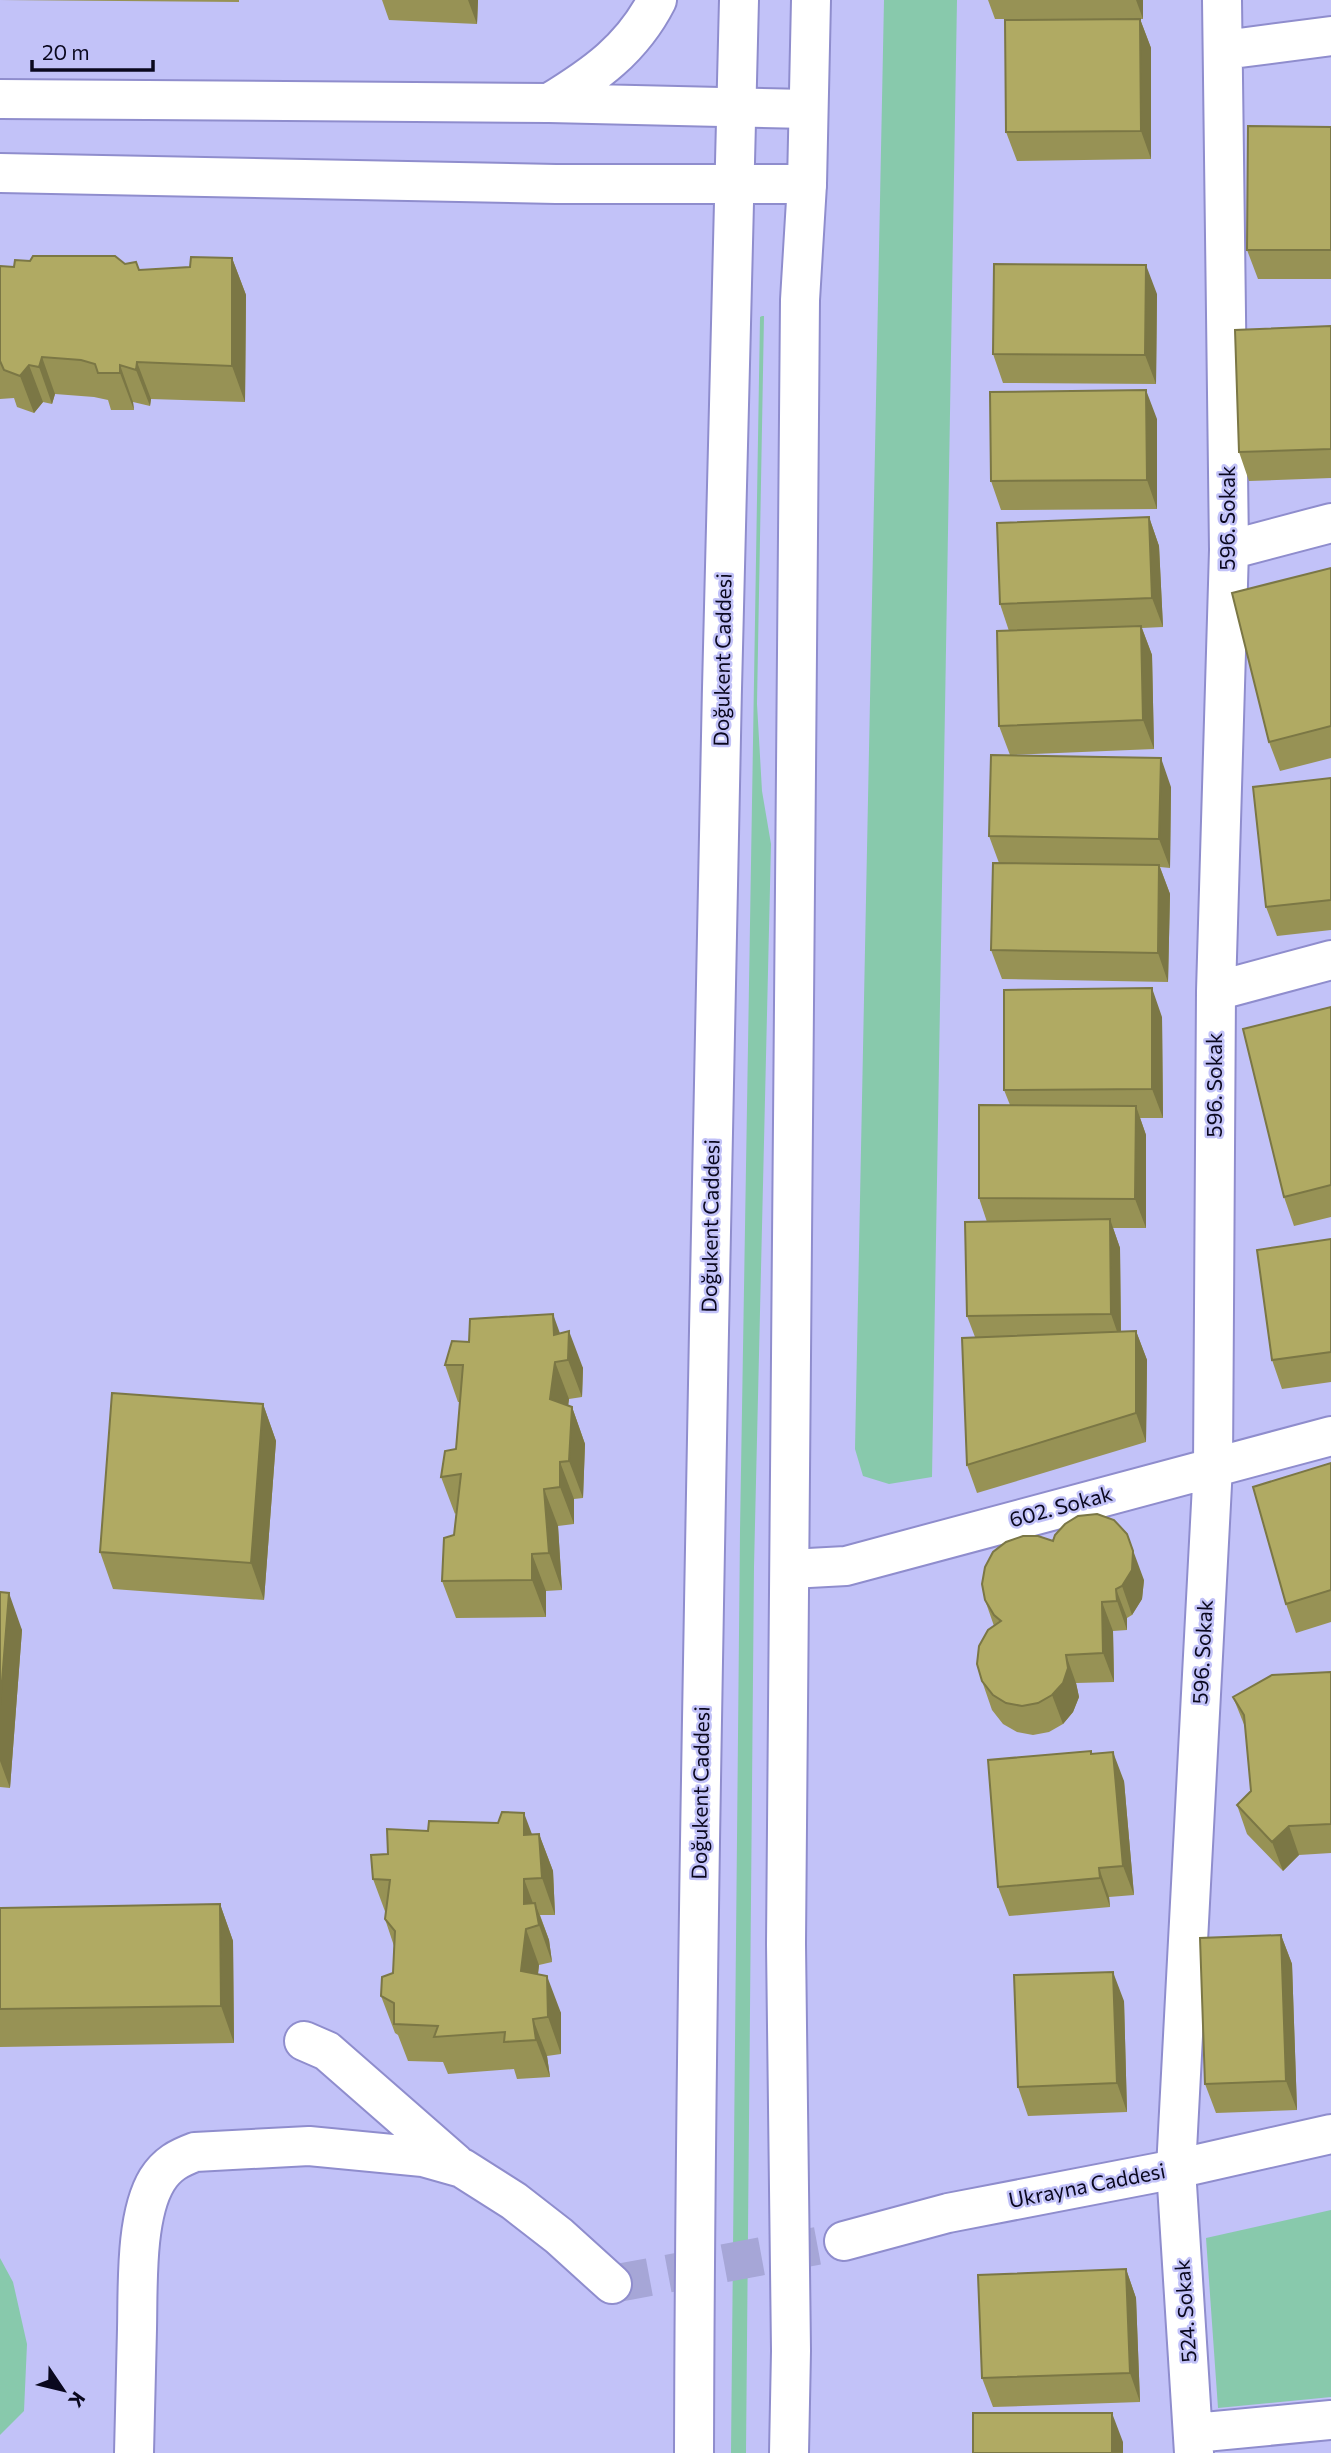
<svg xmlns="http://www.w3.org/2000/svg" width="1331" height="2453" viewBox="0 0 1331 2453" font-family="Commissioner,sans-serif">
<rect width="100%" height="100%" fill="#c2c2f8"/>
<path fill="#88c9ac" d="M 884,0 L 957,0 L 932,1477 L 889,1484 L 863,1476 L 855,1449 Z
M 762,316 L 764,316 L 757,704 L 762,791 L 771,844 L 754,1567 L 746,2453 L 731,2453 L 740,1531 L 760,317 Z
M 1331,2210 L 1331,2397 L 1218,2408 L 1206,2238 Z
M 0,2258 L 13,2282 L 27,2344 L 24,2411 L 0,2435 Z"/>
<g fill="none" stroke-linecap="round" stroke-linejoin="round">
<path stroke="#a6a6d7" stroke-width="38" stroke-dasharray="38 19" stroke-linecap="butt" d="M 612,2284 L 844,2241"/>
<g stroke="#8f8dcd" stroke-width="42">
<path id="street" d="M 1224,50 L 1331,36
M 1229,550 L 1331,523
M 1216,991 L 1331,960
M 790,1569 L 846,1566 L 1331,1436
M 304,2041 L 327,2051 L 455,2163
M 1194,2433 L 1331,2420
M 134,2453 C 135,2412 136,2370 137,2329 C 138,2287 135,2216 157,2180 C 167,2164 179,2158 195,2152 L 309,2146 L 423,2157 L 462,2168 L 514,2201 L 559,2236 L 612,2284
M 1194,2453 L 1176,2169 L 1213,1466 L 1216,991 L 1229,550 L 1222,0"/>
</g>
<g stroke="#8f8dcd" stroke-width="42">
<path id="secondary" d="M 0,99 L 549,103 L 807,109
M 549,103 C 595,75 632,49 657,0
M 0,173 L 556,184 L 807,184
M 844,2241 L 948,2213 L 1176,2169 L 1331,2134"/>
</g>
<g stroke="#8f8dcd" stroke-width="42">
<path id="primary" d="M 694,2453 C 695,2079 702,1705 709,1331 C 717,887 727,444 739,0
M 789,2453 L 791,2351 L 786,1944 L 800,300 L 807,184 L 811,0"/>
</g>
<use href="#street" stroke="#fff" stroke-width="38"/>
<use href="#secondary" stroke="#fff" stroke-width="38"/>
<use href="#primary" stroke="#fff" stroke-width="38"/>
</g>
<path fill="#979255" d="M 0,0 L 239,0 L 239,2 Z
M 382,0 L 478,0 L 477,24 L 389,20 Z
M 988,0 L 1143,0 L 1143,19 L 1140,19 L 1151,48 L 1151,159 L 1017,161 L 1006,132 L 1122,19 L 995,19 Z
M 1331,127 L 1331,279 L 1258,279 L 1247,250 Z
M 232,258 L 246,295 L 245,402 L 151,399 L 150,406 L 133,402 L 134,410 L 111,410 L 108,400 L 94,397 L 55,394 L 52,404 L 43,402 L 34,413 L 17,407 L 14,398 L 0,399 L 0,266 L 14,267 L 30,261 L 125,264 L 139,270 L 190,267 Z
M 1157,294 L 1156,384 L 1003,383 L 993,354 Z
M 1331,326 L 1331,478 L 1249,481 L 1239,452 Z
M 1157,419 L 1157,509 L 1001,510 L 991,481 Z
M 1149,517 L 1159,546 L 1163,627 L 1142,628 L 1152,655 L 1154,749 L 1010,755 L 999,726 L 1009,631 L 1000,604 Z
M 1331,568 L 1331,758 L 1280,771 L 1269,742 Z
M 1331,778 L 1331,930 L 1277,936 L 1266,907 Z
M 1171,787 L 1170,868 L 1160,867 L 1170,894 L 1168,982 L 1002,979 L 991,950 L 999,863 L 989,836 Z
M 1331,1007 L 1331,1217 L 1294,1226 L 1284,1197 Z
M 1162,1017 L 1163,1118 L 1140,1118 L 1146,1135 L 1146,1228 L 1113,1228 L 1120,1248 L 1121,1331 L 1136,1331 L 1147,1360 L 1146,1442 L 977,1493 L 967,1465 L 975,1337 L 967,1316 L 987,1222 L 979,1198 L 1010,1105 L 1004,1090 Z
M 1331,1239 L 1331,1382 L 1282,1389 L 1272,1360 Z
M 560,1333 L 583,1368 L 582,1397 L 569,1399 L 568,1406 L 572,1407 L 585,1444 L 583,1498 L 574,1499 L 574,1524 L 558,1526 L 562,1590 L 546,1591 L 546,1617 L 456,1618 L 442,1581 L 454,1535 L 456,1513 L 455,1514 L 441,1477 L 456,1449 L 460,1402 L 458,1402 L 445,1365 L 469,1342 Z
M 263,1404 L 276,1441 L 264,1600 L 113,1589 L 100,1552 Z
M 1331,1463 L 1331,1622 L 1296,1633 L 1286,1604 Z
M 1144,1580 L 1142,1599 L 1132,1615 L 1127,1618 L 1127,1630 L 1113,1631 L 1114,1682 L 1076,1683 L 1079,1697 L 1073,1712 L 1063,1724 L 1049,1732 L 1033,1735 L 1017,1732 L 1003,1724 L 992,1710 L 982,1681 L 994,1626 L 985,1600 Z
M 0,1592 L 22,1630 L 10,1788 L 0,1787 Z
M 1331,1672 L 1331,1853 L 1299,1855 L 1283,1871 L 1247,1834 L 1237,1805 L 1251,1791 L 1245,1727 L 1233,1697 Z
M 1091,1751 L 1092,1754 L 1124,1781 L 1134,1895 L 1109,1897 L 1110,1907 L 1009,1916 L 998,1887 Z
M 428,1831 L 539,1834 L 553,1871 L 555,1915 L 540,1915 L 549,1940 L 552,1962 L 539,1965 L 538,1974 L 561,2013 L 561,2054 L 547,2056 L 550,2077 L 517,2079 L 514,2069 L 448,2074 L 443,2062 L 408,2061 L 398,2035 L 395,2033 L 381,1996 L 393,1973 L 394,1946 L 385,1919 L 386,1914 L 373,1879 L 388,1854 Z
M 220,1904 L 233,1941 L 234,2043 L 0,2047 L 0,1908 Z
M 1281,1935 L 1292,1964 L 1297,2110 L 1216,2113 L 1205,2084 Z
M 1124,2001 L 1127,2112 L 1028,2116 L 1018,2087 Z
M 1126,2269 L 1136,2298 L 1140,2402 L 993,2407 L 982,2378 Z"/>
<path fill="#7b7745" d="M 468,0 L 478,0 L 477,24 Z
M 1136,0 L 1143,0 L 1143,19 Z
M 1140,19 L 1151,48 L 1151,159 L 1141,131 Z
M 232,258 L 246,295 L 245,402 L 232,366 Z
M 1146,265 L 1157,294 L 1156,384 L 1145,355 Z
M 42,357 L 55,394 L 52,404 L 39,367 Z
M 137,362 L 151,399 L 150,406 L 136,370 Z
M 29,365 L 43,402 L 34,413 L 20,376 Z
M 120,365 L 133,402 L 134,410 L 120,373 Z
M 1146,390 L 1157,419 L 1157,509 L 1147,480 Z
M 1149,517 L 1159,546 L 1163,627 L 1152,598 Z
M 1141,626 L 1152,655 L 1154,749 L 1143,720 Z
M 1161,758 L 1171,787 L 1170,868 L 1159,839 Z
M 1159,865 L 1170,894 L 1168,982 L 1158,953 Z
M 1152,988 L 1162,1017 L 1163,1118 L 1152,1089 Z
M 1136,1106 L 1146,1135 L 1146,1228 L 1135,1199 Z
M 1110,1219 L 1120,1248 L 1121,1343 L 1111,1314 Z
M 553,1314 L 566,1350 L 554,1335 Z
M 569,1331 L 583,1368 L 582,1397 L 568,1360 Z
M 1136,1331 L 1147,1360 L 1146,1442 L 1136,1413 Z
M 555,1362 L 569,1399 L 564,1436 L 550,1399 Z
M 263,1404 L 276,1441 L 264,1600 L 251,1563 Z
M 572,1407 L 585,1444 L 583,1498 L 569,1461 Z
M 560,1462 L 574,1499 L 574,1524 L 560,1487 Z
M 544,1489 L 558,1526 L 562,1590 L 549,1553 Z
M 1127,1534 L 1144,1580 L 1142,1599 L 1132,1615 L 1122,1586 Z
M 532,1554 L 546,1591 L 546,1617 L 532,1580 Z
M 1116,1589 L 1127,1618 L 1127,1630 L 1117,1601 Z
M 9,1593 L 22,1630 L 10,1788 L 0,1761 L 0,1706 Z
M 1102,1602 L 1113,1631 L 1114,1682 L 1103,1653 Z
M 1066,1655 L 1076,1683 L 1079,1697 L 1073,1712 L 1063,1724 L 1052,1695 Z
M 1113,1752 L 1124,1781 L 1134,1895 L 1123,1866 Z
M 524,1813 L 538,1850 L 524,1835 Z
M 1289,1826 L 1299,1855 L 1283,1871 L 1272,1842 Z
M 539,1834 L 553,1871 L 555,1915 L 542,1878 Z
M 1099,1868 L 1109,1897 L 1110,1907 L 1100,1878 Z
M 524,1879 L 537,1914 L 535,1903 L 549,1940 L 552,1962 L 539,1925 L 524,1904 Z
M 220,1904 L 233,1941 L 234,2043 L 221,2006 Z
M 526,1929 L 539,1965 L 534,2008 L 521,1971 Z
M 1281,1935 L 1292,1964 L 1297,2110 L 1286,2081 Z
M 1113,1972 L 1124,2001 L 1127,2112 L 1117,2083 Z
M 547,1976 L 561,2013 L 561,2054 L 548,2017 Z
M 533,2019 L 547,2056 L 550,2077 L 536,2040 Z
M 1126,2269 L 1136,2298 L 1140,2402 L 1130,2373 Z
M 1112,2413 L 1123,2442 L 1123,2453 L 1112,2453 Z"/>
<path fill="#b0aa63" stroke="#7b7745" stroke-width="2" d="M 1140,19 L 1141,131 L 1006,132 L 1005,20 Z
M 1248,126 L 1331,127 L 1331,250 L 1247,250 Z
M 33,256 L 115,256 L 125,264 L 136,262 L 139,270 L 190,267 L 191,257 L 232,258 L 232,366 L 137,362 L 136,370 L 120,365 L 120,373 L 98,373 L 95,364 L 81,360 L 42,357 L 39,367 L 29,365 L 20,376 L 4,370 L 0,361 L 0,266 L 14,267 L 15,260 L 30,261 Z
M 994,264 L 1146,265 L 1145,355 L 993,354 Z
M 1331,326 L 1331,449 L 1239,452 L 1235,330 Z
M 1146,390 L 1147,480 L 991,481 L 990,392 Z
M 1149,517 L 1152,598 L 1000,604 L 997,523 Z
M 1331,568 L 1331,726 L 1269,742 L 1232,593 Z
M 1141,626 L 1143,720 L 999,726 L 997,631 Z
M 991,755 L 1161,758 L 1159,839 L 989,836 Z
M 1331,778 L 1331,900 L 1266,907 L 1253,787 Z
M 993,863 L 1159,865 L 1158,953 L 991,950 Z
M 1152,988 L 1152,1089 L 1004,1090 L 1004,990 Z
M 1331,1007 L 1331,1185 L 1284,1197 L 1243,1029 Z
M 979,1105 L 1136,1106 L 1135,1199 L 979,1198 Z
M 1110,1219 L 1111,1314 L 967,1316 L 965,1222 Z
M 1331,1239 L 1331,1352 L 1272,1360 L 1257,1250 Z
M 553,1314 L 554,1335 L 569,1331 L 568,1360 L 555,1362 L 550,1399 L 572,1407 L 569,1461 L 560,1462 L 560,1487 L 544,1489 L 549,1553 L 532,1554 L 532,1580 L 442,1581 L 444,1538 L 454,1535 L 461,1474 L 441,1477 L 445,1451 L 456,1449 L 463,1365 L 445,1365 L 452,1341 L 469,1342 L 470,1319 Z
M 1136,1331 L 1136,1413 L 967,1465 L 962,1338 Z
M 112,1393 L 263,1404 L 251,1563 L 100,1552 Z
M 1331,1463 L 1331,1590 L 1286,1604 L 1253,1487 Z
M 1097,1514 L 1114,1520 L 1127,1534 L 1133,1551 L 1132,1570 L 1122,1586 L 1116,1589 L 1117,1601 L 1102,1602 L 1103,1653 L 1066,1655 L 1068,1668 L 1063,1683 L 1052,1695 L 1038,1703 L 1022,1706 L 1006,1703 L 993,1695 L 982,1681 L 977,1664 L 979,1646 L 988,1630 L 1001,1621 L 994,1615 L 985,1600 L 982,1584 L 985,1567 L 993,1552 L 1006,1542 L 1023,1536 L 1038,1536 L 1053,1541 L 1055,1535 L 1065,1524 L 1078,1516 Z
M 0,1592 L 9,1593 L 0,1706 Z
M 1331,1672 L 1331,1824 L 1289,1826 L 1272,1842 L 1237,1805 L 1251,1791 L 1244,1715 L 1233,1697 L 1272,1675 Z
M 1091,1751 L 1091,1754 L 1113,1752 L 1123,1866 L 1099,1868 L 1100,1878 L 998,1887 L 988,1760 Z
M 502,1812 L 524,1813 L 524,1835 L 539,1834 L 542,1878 L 524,1879 L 524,1904 L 535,1903 L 539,1925 L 526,1929 L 521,1971 L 547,1976 L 548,2017 L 533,2019 L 536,2040 L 504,2042 L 505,2032 L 434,2037 L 438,2026 L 394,2024 L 394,2003 L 381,1996 L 382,1977 L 393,1973 L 395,1931 L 385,1919 L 390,1880 L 373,1879 L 371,1855 L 388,1854 L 387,1829 L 428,1831 L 429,1821 L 498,1823 Z
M 220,1904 L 221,2006 L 0,2009 L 0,1908 Z
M 1281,1935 L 1286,2081 L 1205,2084 L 1200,1938 Z
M 1113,1972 L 1117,2083 L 1018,2087 L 1014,1975 Z
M 1126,2269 L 1130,2373 L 982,2378 L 978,2275 Z
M 973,2413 L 1112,2413 L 1112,2453 L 973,2453 Z"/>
<g text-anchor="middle" stroke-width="5" stroke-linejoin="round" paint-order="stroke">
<g font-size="21" fill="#0a081e" stroke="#c2c2f8">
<text transform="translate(1228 518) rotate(-90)" y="7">596. Sokak</text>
<text transform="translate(723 660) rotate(-89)" y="7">Doğukent Caddesi</text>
<text transform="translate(1215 1085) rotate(-90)" y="7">596. Sokak</text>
<text transform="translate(711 1226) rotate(-89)" y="7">Doğukent Caddesi</text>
<text transform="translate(1061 1507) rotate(-15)" y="7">602. Sokak</text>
<text transform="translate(1203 1652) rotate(-87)" y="7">596. Sokak</text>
<text transform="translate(701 1793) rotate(-89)" y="7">Doğukent Caddesi</text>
<text transform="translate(1087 2186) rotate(-11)" y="7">Ukrayna Caddesi</text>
<text transform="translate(1186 2311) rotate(-94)" y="7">524. Sokak</text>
</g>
</g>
<g transform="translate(63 2390) rotate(125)" stroke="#c2c2f8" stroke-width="5" paint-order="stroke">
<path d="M0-5L12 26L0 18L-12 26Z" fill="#0a081e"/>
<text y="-10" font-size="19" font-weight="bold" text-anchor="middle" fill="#0a081e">K</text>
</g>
<path d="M32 60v10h121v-10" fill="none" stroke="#0a081e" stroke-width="3.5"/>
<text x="42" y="60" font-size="21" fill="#0a081e" stroke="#c2c2f8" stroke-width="5" paint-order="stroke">20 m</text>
</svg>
